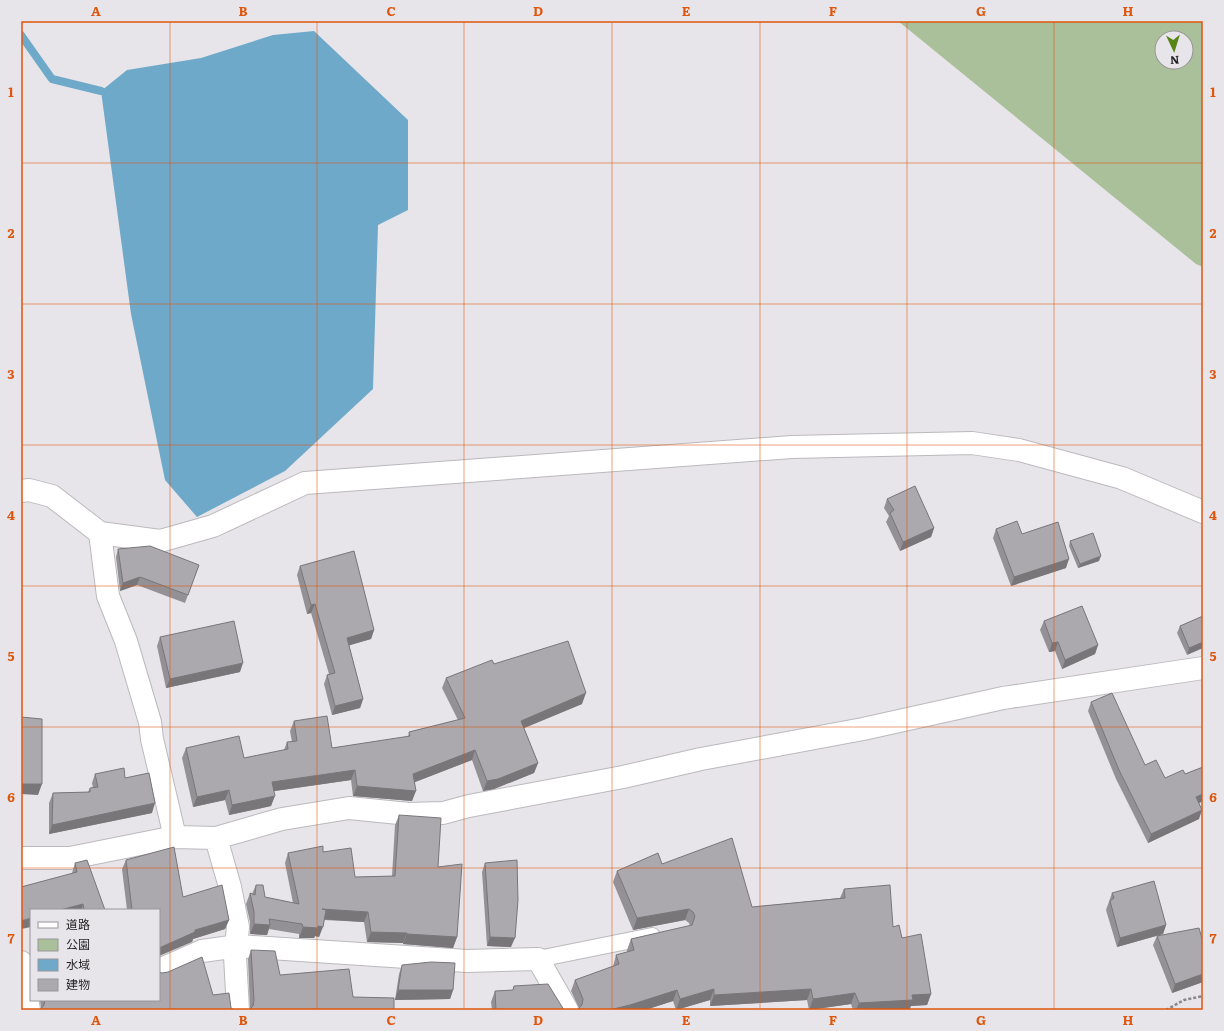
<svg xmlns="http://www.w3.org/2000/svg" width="1224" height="1031" viewBox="0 0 1224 1031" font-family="Literata,'Noto Sans JP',serif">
<rect width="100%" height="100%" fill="#e7e5e9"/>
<path fill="#aac09a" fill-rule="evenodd" d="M 898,21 L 1203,21 L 1203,267 L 1196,264 ZM 1162,38 L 1186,38 L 1186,62 L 1162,62 Z"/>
<path fill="#6fa9c9" d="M 314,31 L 408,120 L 408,210 L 378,225 L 373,389 L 285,471 L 197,517 L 165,480 L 131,314 L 101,91 L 127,70 L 201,58 L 273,35 Z"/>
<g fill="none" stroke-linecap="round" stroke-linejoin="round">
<path stroke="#6fa9c9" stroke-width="8" d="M 21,35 L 52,79 L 101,91"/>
<g stroke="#bbb9bd" stroke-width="18">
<path id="service" d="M 538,959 L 652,936"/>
</g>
<g stroke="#bbb9bd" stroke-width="24">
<path id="minor" d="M 21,491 L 29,490 L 52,496 L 100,533 L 160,541 L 213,526 L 305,483 L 792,447 L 972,443 L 1019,450 L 1122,478 L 1203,512
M 100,533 L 108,596 L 126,641 L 150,722 L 152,739 L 175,837
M 216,838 L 230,887 L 238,927 L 235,956 L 238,1010
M 21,858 L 70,858 L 175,837 L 216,838 L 282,819 L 349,808 L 409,814 L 443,813 L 469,806 L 623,777 L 701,759 L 863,729 L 1003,698 L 1203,668
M 21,962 L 29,1010
M 159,970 L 202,951 L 238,946 L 467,961 L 538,959 L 567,1010"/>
</g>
<path stroke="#878689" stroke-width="2.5" stroke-dasharray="3 2" stroke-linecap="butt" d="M 1166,1010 L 1184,1000 L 1203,996"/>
<use href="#service" stroke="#fff" stroke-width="16"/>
<use href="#minor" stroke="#fff" stroke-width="22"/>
</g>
<path fill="#939195" d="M 887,499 L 934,528 L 931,537 L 900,551 L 886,522 L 889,516 L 884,508 Z
M 996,529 L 1022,534 L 1066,568 L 1011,586 L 993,538 Z
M 1070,541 L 1099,561 L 1078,568 L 1069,546 Z
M 118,549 L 199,565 L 185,603 L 137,585 L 120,591 L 116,557 Z
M 300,566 L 374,630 L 371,639 L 349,645 L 363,699 L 360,708 L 332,715 L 324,684 L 327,675 L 329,674 L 311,613 L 307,614 L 297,575 Z
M 1203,616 L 1187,655 L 1177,633 L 1180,626 Z
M 1044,621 L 1098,645 L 1095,654 L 1062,669 L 1055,651 L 1049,652 L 1040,630 Z
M 160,637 L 240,672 L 166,688 L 157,646 Z
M 494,664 L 582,704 L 524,728 L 538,763 L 534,773 L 494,789 L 483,791 L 472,760 L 415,782 L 412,801 L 353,796 L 351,780 L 274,791 L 271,806 L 229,815 L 225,800 L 193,807 L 182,758 L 186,748 L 244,758 L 284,750 L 287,742 L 292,742 L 290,731 L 294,721 L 332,748 L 408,737 L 409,732 L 458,720 L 442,688 L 446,678 Z
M 1091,702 L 1145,765 L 1165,778 L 1185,774 L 1203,767 L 1203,801 L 1199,803 L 1199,819 L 1148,843 L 1116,779 L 1088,711 Z
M 95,774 L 125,778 L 152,813 L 49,834 L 49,803 L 53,793 L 88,792 L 90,788 L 93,788 L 92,783 Z
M 399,815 L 438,867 L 457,937 L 453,948 L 403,944 L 403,943 L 367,942 L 364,922 L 324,920 L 319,937 L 315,936 L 314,938 L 299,938 L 299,934 L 269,929 L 267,935 L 250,934 L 250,922 L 246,904 L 250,893 L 252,894 L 256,885 L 265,897 L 293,903 L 285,863 L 288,853 L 323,852 L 355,877 L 392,876 L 395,825 Z
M 126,860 L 183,897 L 229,920 L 225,929 L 193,939 L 192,942 L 159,910 L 127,910 L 122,869 Z
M 75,863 L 105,910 L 31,910 L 72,873 Z
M 485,863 L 511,947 L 487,946 L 482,872 Z
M 662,864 L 752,907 L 840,898 L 844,889 L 893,927 L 902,938 L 931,994 L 927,1005 L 911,1006 L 909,1010 L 853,1010 L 851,1004 L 809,1010 L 807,1000 L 710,1006 L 710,1000 L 676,1010 L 673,1001 L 645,1010 L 577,1010 L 579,1008 L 571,991 L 575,980 L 613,967 L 616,955 L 627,952 L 627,950 L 631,939 L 690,926 L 689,923 L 685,920 L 633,930 L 613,882 L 617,871 Z
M 1112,893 L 1166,925 L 1163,934 L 1117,947 L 1106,910 Z
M 1157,936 L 1203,942 L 1203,982 L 1172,993 L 1153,945 Z
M 251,950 L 280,975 L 353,997 L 250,1009 L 248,959 Z
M 402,965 L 453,990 L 450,999 L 395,1000 L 399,974 Z
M 514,986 L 564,1010 L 566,1010 L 492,1010 L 491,1002 L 495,991 L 513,990 Z
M 213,995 L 231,1008 L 41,1008 L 40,1000 L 159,1000 Z"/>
<path fill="#787679" d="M 934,528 L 931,537 L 900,551 L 903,542 Z
M 1101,556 L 1099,561 L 1078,568 L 1080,564 Z
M 1069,559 L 1066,568 L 1011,586 L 1014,577 Z
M 140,577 L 137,585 L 120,591 L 123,583 Z
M 315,604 L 311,613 L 307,614 L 311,605 Z
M 374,630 L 371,639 L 344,647 L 347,638 Z
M 1058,642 L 1055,651 L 1049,652 L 1052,643 Z
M 1203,642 L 1203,648 L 1187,655 L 1189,648 Z
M 1098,645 L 1095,654 L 1062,669 L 1065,660 Z
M 243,663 L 240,672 L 166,688 L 170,679 Z
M 586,693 L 582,704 L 517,731 L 521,721 Z
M 363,699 L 360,708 L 332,715 L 335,706 Z
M 475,750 L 472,760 L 410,784 L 413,774 Z
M 538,763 L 534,773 L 494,789 L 483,791 L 487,781 Z
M 355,770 L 351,780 L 268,792 L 272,782 Z
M 21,784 L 42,784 L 38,795 L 21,794 Z
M 357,786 L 416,791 L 412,801 L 353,796 Z
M 229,790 L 225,800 L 193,807 L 197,797 Z
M 1203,794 L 1203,801 L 1193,806 L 1196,797 Z
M 275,796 L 271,806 L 229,815 L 232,805 Z
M 155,803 L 152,813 L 49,834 L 52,825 Z
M 1202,810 L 1199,819 L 1148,843 L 1151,834 Z
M 83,904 L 81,910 L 60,910 Z
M 322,909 L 368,912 L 364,922 L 318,919 Z
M 689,909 L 685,920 L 633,930 L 637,918 Z
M 31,918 L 31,927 L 21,929 L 21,921 Z
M 229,920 L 225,929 L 193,939 L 192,942 L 159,956 L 159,948 L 195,930 Z
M 254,924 L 270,925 L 267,935 L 250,934 Z
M 1166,925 L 1163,934 L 1117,947 L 1120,938 Z
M 318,926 L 323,927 L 319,937 L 315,936 L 314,938 L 299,938 L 303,927 Z
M 371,932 L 407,933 L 403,943 L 367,942 Z
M 407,934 L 457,937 L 453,948 L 403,944 Z
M 490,937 L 515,938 L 511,947 L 487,946 Z
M 1203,974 L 1203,982 L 1172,993 L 1175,984 Z
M 714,989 L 710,1000 L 676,1010 L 680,999 Z
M 811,989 L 807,1000 L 710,1006 L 714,995 Z
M 398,990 L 453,990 L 450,999 L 395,1000 Z
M 677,990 L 673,1001 L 645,1010 L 609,1010 Z
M 855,993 L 851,1004 L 809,1010 L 813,999 Z
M 931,994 L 927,1005 L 911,1006 L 909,1010 L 856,1010 L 859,1003 L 912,995 Z"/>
<path fill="#aba9ad" stroke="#787679" d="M 915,486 L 934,528 L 903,542 L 890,513 L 894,510 L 887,499 Z
M 1017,521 L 1022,534 L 1058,522 L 1069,559 L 1014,577 L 996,529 Z
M 1093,533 L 1101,556 L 1080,564 L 1070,541 Z
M 150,546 L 199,565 L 188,595 L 140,577 L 123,583 L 118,549 Z
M 354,551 L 374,630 L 347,638 L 363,699 L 335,706 L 327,675 L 335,673 L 315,604 L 311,605 L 300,566 Z
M 1082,606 L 1098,645 L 1065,660 L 1058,642 L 1052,643 L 1044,621 Z
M 1203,616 L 1203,642 L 1189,648 L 1180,626 Z
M 234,621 L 243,663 L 170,679 L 160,637 Z
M 568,641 L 586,693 L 521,721 L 538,763 L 498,779 L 487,781 L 475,750 L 413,774 L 416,791 L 357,786 L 355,770 L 272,782 L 275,796 L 232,805 L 229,790 L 197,797 L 186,748 L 239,736 L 244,758 L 288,749 L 287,742 L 297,741 L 294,721 L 327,716 L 332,748 L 410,736 L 409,732 L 465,718 L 446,678 L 492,660 L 494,664 Z
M 1112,693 L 1145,765 L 1156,760 L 1165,778 L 1183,770 L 1185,774 L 1203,767 L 1203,794 L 1196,797 L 1202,810 L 1151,834 L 1119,770 L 1091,702 Z
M 21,717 L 42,719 L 42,784 L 21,784 Z
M 124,768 L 125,778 L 149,773 L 155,803 L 52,825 L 53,793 L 90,792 L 90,788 L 98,787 L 95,774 Z
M 399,815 L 441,818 L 438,867 L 462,864 L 457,937 L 407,934 L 407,933 L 371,932 L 368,912 L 322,909 L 326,910 L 323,927 L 318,926 L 318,928 L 303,927 L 302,924 L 269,919 L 270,925 L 254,924 L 254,912 L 250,893 L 255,895 L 256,885 L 263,885 L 265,897 L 299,904 L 288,853 L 323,846 L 323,852 L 351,848 L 355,877 L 395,876 Z
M 732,838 L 752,907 L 845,898 L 844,889 L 890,885 L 893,927 L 899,925 L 902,938 L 921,934 L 931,994 L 912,995 L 913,1000 L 859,1003 L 855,993 L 813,999 L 811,989 L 714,995 L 714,989 L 680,999 L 677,990 L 630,1005 L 609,1010 L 577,1010 L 582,1005 L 583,999 L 575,980 L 619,964 L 616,955 L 634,950 L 631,939 L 692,925 L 695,916 L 693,912 L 689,909 L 637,918 L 617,871 L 658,853 L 662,864 Z
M 174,847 L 183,897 L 222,885 L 229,920 L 195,930 L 195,932 L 159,948 L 159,910 L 132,910 L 126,860 Z
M 87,860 L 105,910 L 84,910 L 83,904 L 60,910 L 31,910 L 31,918 L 21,921 L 21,887 L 77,872 L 75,863 Z
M 517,860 L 518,900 L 515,938 L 490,937 L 485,863 Z
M 1154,881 L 1166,925 L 1120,938 L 1110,901 L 1114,898 L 1112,893 Z
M 1199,928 L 1203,942 L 1203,974 L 1175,984 L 1157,936 Z
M 251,950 L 275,951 L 280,975 L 349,969 L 353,997 L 394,998 L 394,1010 L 249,1010 L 253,1006 L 254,1000 Z
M 202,957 L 213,995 L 229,993 L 231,1008 L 234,1010 L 40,1010 L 44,1005 L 45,1000 L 159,1000 L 159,972 L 162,973 L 168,972 Z
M 431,962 L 455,963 L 453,990 L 398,990 L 402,965 Z
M 548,984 L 564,1010 L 566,1010 L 496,1010 L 495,991 L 513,990 L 514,986 Z"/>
<path fill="none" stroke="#de560d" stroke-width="1" stroke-opacity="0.55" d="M 170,21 L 170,1010M 317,21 L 317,1010M 464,21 L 464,1010M 612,21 L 612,1010M 760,21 L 760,1010M 907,21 L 907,1010M 1054,21 L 1054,1010M 21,163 L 1203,163M 21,304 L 1203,304M 21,445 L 1203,445M 21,586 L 1203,586M 21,727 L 1203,727M 21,868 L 1203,868"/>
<rect width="1224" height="1031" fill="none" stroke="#e7e5e9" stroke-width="44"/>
<rect x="30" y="909" width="130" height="92" fill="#e7e5e9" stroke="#979699"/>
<rect x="38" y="922" width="20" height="6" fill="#ffffff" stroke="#979699"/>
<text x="66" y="929" font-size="12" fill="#201f21">道路</text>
<rect x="38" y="939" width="20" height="12" fill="#aac09a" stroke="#979699"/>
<text x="66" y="949" font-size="12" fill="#201f21">公園</text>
<rect x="38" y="959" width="20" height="12" fill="#6fa9c9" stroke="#979699"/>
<text x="66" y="969" font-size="12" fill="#201f21">水域</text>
<rect x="38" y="979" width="20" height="12" fill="#aba9ad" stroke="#979699"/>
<text x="66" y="989" font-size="12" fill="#201f21">建物</text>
<g transform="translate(1174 50) rotate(176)"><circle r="19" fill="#e7e5e9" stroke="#979699"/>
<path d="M0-3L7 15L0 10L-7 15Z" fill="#578617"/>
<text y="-6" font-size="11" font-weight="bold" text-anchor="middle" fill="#201f21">N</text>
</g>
<rect x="22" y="22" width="1180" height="987" fill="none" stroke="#de560d" stroke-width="1.5"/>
<g font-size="13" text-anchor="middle" font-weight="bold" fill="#de560d">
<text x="96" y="16">A</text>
<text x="243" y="16">B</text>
<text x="391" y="16">C</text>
<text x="538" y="16">D</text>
<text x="686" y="16">E</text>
<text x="833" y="16">F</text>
<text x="981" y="16">G</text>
<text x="1128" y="16">H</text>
<text x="11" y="97">1</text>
<text x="1213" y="97">1</text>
<text x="11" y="238">2</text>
<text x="1213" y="238">2</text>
<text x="11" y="379">3</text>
<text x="1213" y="379">3</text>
<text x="11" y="520">4</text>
<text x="1213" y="520">4</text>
<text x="11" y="661">5</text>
<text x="1213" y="661">5</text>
<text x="11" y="802">6</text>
<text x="1213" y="802">6</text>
<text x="11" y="943">7</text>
<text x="1213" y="943">7</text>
<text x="96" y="1025">A</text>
<text x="243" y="1025">B</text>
<text x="391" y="1025">C</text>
<text x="538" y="1025">D</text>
<text x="686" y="1025">E</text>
<text x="833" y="1025">F</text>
<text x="981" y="1025">G</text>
<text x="1128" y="1025">H</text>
</g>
</svg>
